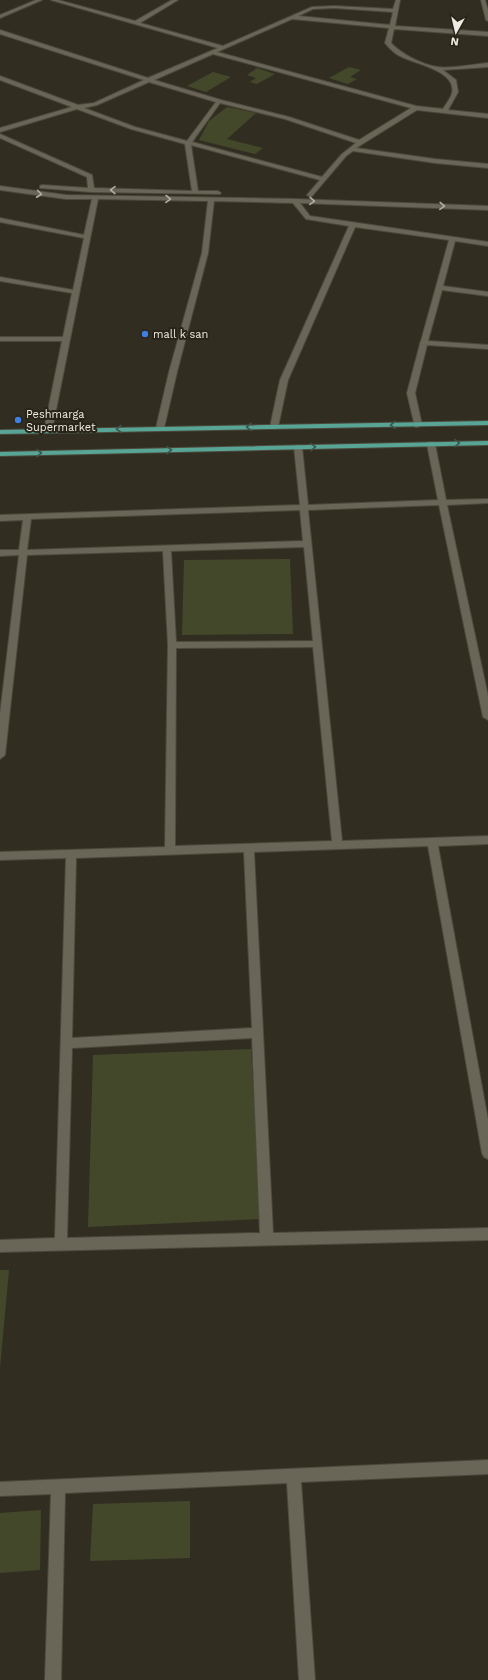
<svg xmlns="http://www.w3.org/2000/svg" width="488" height="1680" viewBox="0 0 488 1680" font-family="'Work Sans',sans-serif">
<rect width="100%" height="100%" fill="#312e21"/>
<path fill="#44482b" d="M 349,67 L 361,70 L 350,77 L 357,79 L 348,84 L 329,78 Z
M 257,68 L 275,74 L 257,84 L 250,82 L 256,78 L 247,75 Z
M 213,72 L 231,77 L 206,92 L 187,86 Z
M 227,107 L 256,113 L 227,139 L 263,148 L 255,154 L 199,140 L 209,121 Z
M 290,559 L 293,634 L 182,635 L 184,560 Z
M 251,1049 L 261,1219 L 88,1227 L 93,1055 Z
M 0,1270 L 9,1270 L 0,1368 Z
M 190,1501 L 190,1558 L 90,1561 L 93,1504 Z
M 41,1510 L 40,1570 L 0,1573 L 0,1513 Z"/>
<g fill="none" stroke-linecap="round" stroke-linejoin="round">
<g stroke="#4c493e" stroke-width="2">
<path id="minor" d="M 36,0 L 42,0 L 0,18 L 0,15 Z
M 51,0 L 58,0 L 135,21 L 172,0 L 178,0 L 140,23 L 223,46 L 312,7 L 334,6 L 393,9 L 396,0 L 400,0 L 395,26 L 488,32 L 488,36 L 394,29 L 391,43 C 401,54 423,65 438,67 C 448,69 476,64 488,63 L 488,67 L 443,70 L 456,80 L 458,92 L 448,110 L 488,114 L 488,118 L 417,110 L 356,148 L 435,159 L 488,164 L 488,168 L 435,163 L 353,151 L 346,156 L 312,196 L 310,197 L 307,195 L 320,180 L 191,145 L 198,191 L 218,191 L 221,193 L 220,194 L 91,192 L 40,188 L 40,186 L 42,185 L 88,188 L 87,177 L 0,138 L 0,134 L 92,175 L 94,188 L 192,191 L 185,144 L 131,129 L 77,109 L 0,132 L 0,128 L 72,107 L 0,80 L 0,76 L 78,105 L 94,103 L 144,80 L 0,34 L 0,30 L 148,78 L 218,48 ZM 334,8 L 393,12 L 390,25 L 298,16 L 313,9 ZM 292,19 L 389,28 L 385,43 C 390,49 395,54 402,57 C 416,64 457,71 452,93 C 451,98 446,104 443,109 L 416,106 L 217,52 ZM 213,54 L 411,108 L 359,140 L 289,117 L 221,100 L 154,80 ZM 149,82 L 216,102 L 187,141 L 135,127 L 84,108 L 97,105 ZM 220,103 L 285,119 L 356,143 L 342,154 L 322,177 L 192,142 Z
M 481,0 L 485,0 L 488,10 L 488,21 L 486,20 Z
M 0,186 L 66,195 L 295,199 L 488,206 L 488,210 L 300,203 L 310,216 L 488,242 L 488,246 L 455,241 L 443,286 L 488,292 L 488,296 L 442,290 L 428,341 L 488,345 L 488,349 L 427,345 L 415,393 L 422,425 L 418,427 L 415,427 L 407,393 L 420,344 L 420,343 L 421,341 L 449,240 L 355,227 L 288,380 L 278,427 L 274,429 L 271,429 L 270,427 L 280,380 L 349,226 L 306,219 L 293,203 L 214,201 L 208,253 L 177,372 L 164,428 L 163,430 L 157,430 L 156,428 L 169,372 L 202,253 L 208,201 L 98,199 L 52,430 L 51,432 L 45,432 L 44,430 L 62,341 L 0,341 L 0,337 L 63,337 L 72,293 L 0,281 L 0,277 L 73,290 L 84,238 L 0,222 L 0,218 L 84,235 L 92,199 L 66,199 L 0,190 Z
M 428,442 L 434,442 L 435,444 L 446,500 L 488,499 L 488,503 L 447,505 L 488,696 L 488,720 L 483,717 L 439,505 L 308,510 L 342,841 L 488,836 L 488,844 L 438,846 L 488,1120 L 488,1159 L 484,1157 L 482,1153 L 428,846 L 254,852 L 273,1233 L 488,1228 L 488,1240 L 0,1252 L 0,1240 L 55,1238 L 66,858 L 0,860 L 0,852 L 165,847 L 168,645 L 163,551 L 27,555 L 5,755 L 0,759 L 0,714 L 19,555 L 0,556 L 0,550 L 19,550 L 23,520 L 0,521 L 0,515 L 300,505 L 294,447 L 298,445 L 302,447 L 308,505 L 438,500 L 427,444 ZM 300,510 L 303,541 L 27,550 L 31,519 ZM 304,547 L 313,641 L 176,642 L 171,551 ZM 313,647 L 332,841 L 175,846 L 176,648 ZM 244,852 L 252,1028 L 72,1038 L 76,858 ZM 252,1038 L 260,1233 L 67,1238 L 72,1048 Z
M 488,1460 L 488,1474 L 301,1482 L 315,1680 L 299,1680 L 287,1483 L 65,1493 L 61,1680 L 45,1680 L 51,1494 L 0,1496 L 0,1482 Z"/>
</g>
<g stroke="#4c493e" stroke-width="2">
<path id="major" d="M 488,421 L 488,425 L 0,434 L 0,430 Z
M 488,441 L 488,445 L 0,456 L 0,452 Z"/>
</g>
<use href="#minor" fill="#6a6657" fill-rule="evenodd"/>
<use href="#major" fill="#58a495" fill-rule="evenodd"/>
</g>
<defs><path id="oneway-chevron" d="M-2-3.5L2.5 0L-2 3.5" fill="none" stroke-width="1.6" stroke-linecap="round" stroke-linejoin="round"/></defs>
<g stroke="#b2afa3">
<use href="#oneway-chevron" transform="translate(113 190) rotate(-179)"/>
<use href="#oneway-chevron" transform="translate(39 194) rotate(7)"/>
<use href="#oneway-chevron" transform="translate(168 199) rotate(1)"/>
<use href="#oneway-chevron" transform="translate(312 201) rotate(2)"/>
<use href="#oneway-chevron" transform="translate(442 206) rotate(2)"/>
</g>
<g stroke="#3b5749">
<use href="#oneway-chevron" transform="translate(393 425) rotate(179)"/>
<use href="#oneway-chevron" transform="translate(249 427) rotate(179)"/>
<use href="#oneway-chevron" transform="translate(119 429) rotate(179)"/>
<use href="#oneway-chevron" transform="translate(457 443) rotate(-1)"/>
<use href="#oneway-chevron" transform="translate(313 447) rotate(-1)"/>
<use href="#oneway-chevron" transform="translate(169 450) rotate(-1)"/>
<use href="#oneway-chevron" transform="translate(39 453) rotate(-1)"/>
</g>
<g fill="#3f7fe0" stroke="#282417" stroke-width="1.5">
<circle cx="145" cy="334" r="4"/>
<circle cx="18" cy="420" r="4"/>
</g>
<g text-anchor="middle" stroke-width="4" stroke-linejoin="round" paint-order="stroke">
<g font-size="11" fill="#edebe2" stroke="#282417" text-anchor="start">
<text x="153" y="338">mall k san</text>
<text x="26" y="418">Peshmarga<tspan x="26" dy="13">Supermarket</tspan></text>
</g>
</g>
<g transform="translate(456 32) rotate(188)" stroke="#282417" stroke-width="3" paint-order="stroke">
<path d="M0-3L7 15L0 10L-7 15Z" fill="#edebe2"/>
<text y="-6" font-size="11" font-weight="bold" text-anchor="middle" fill="#edebe2">N</text>
</g>
</svg>
